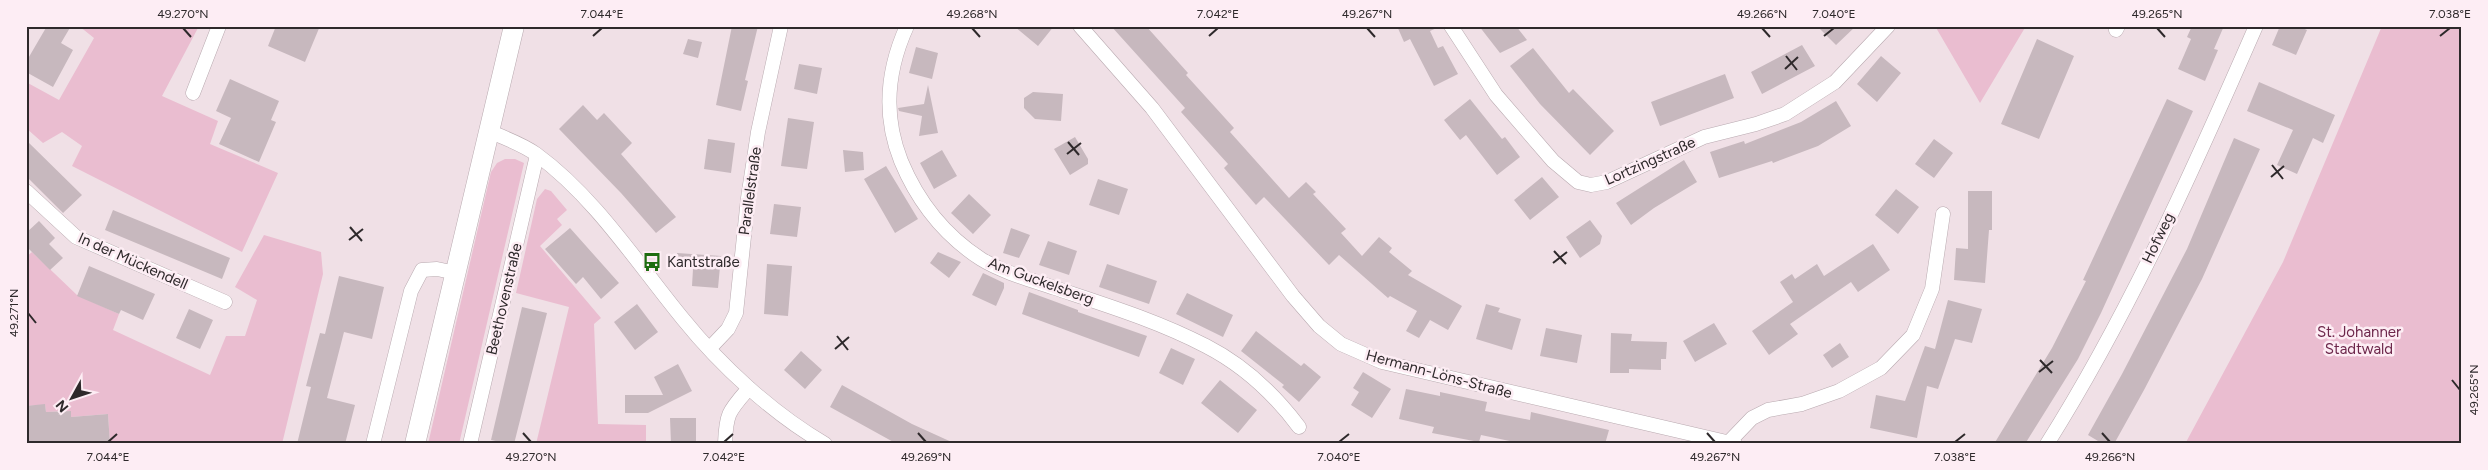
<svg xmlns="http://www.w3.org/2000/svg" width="2488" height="470" viewBox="0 0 2488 470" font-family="Figtree,sans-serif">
<rect width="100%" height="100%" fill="#f0e0e6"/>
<path fill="#eabdd0" d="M 79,26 L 199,26 L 162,96 L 218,121 L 210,144 L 278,173 L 242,252 L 72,166 L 82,146 L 62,132 L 43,143 L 26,128 L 26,82 L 59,100 L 94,38 Z
M 1935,26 L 2026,26 L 1980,103 Z
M 2382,26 L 2462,26 L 2462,444 L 2185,444 L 2283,262 Z
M 505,159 L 515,159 L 524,163 L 459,444 L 428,444 L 491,172 L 497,163 Z
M 545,189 L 551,191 L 567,210 L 557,219 L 562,225 L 540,246 L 601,318 L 594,324 L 598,424 L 646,425 L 646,444 L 536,444 L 569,307 L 516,293 L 537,199 Z
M 264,235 L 321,252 L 323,274 L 282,444 L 110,444 L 108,414 L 71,417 L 70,411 L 46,412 L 45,405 L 26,406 L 26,257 L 32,252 L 77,295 L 119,314 L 113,330 L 210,375 L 226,336 L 245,336 L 257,300 L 235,287 Z"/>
<path fill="#c7b8be" d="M 47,26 L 71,26 L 61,43 L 73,50 L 53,87 L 26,72 L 26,62 Z
M 276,26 L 320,26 L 305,62 L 268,46 Z
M 732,26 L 758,26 L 745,80 L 748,81 L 741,111 L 716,105 Z
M 1014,26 L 1054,26 L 1038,46 Z
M 1111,26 L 1146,26 L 1188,73 L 1186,75 L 1234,128 L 1230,132 L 1289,198 L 1306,182 L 1316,192 L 1313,194 L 1346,229 L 1341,233 L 1362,256 L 1379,237 L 1392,248 L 1389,252 L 1412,271 L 1408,275 L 1462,306 L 1448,330 L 1430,320 L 1419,338 L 1406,331 L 1417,311 L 1390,296 L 1388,298 L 1339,255 L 1329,265 L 1264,197 L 1256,205 L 1224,168 L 1228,164 L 1181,112 L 1185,108 Z
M 1397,26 L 1441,26 L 1430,31 L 1438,48 L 1443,46 L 1458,74 L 1434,86 L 1410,39 L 1404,42 Z
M 1479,26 L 1516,26 L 1527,40 L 1500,53 Z
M 1817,26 L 1856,26 L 1836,45 Z
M 2192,26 L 2224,26 L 2214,49 L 2218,50 L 2205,81 L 2178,69 L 2191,39 L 2187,37 Z
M 2280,26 L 2298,26 L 2307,30 L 2296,55 L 2272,45 Z
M 688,39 L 702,42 L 698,58 L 683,54 Z
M 2037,39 L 2074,56 L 2039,139 L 2001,124 Z
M 1802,45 L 1815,66 L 1762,94 L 1751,72 Z
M 916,47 L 938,53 L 932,79 L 909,73 Z
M 1533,48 L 1569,93 L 1573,89 L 1614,131 L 1590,155 L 1540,104 L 1510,66 Z
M 1881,56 L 1901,73 L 1877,102 L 1857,84 Z
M 799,64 L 822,68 L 817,94 L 794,89 Z
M 1725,74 L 1734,98 L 1660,126 L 1651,102 Z
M 230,79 L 279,101 L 271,120 L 276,122 L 259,162 L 219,144 L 231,118 L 216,111 Z
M 2259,82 L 2335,115 L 2323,143 L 2313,138 L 2297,174 L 2277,165 L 2293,130 L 2247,111 Z
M 928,85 L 938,133 L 919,136 L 922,116 L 899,111 L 898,108 L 924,104 Z
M 1033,92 L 1063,94 L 1061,121 L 1035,119 L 1024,108 L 1024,98 Z
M 1470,99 L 1502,139 L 1505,137 L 1520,157 L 1497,175 L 1466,135 L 1460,140 L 1444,120 Z
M 2167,99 L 2193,111 L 2101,313 L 2078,359 L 2025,444 L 1994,444 L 2052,348 L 2086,281 L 2083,280 Z
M 1836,101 L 1851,126 L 1818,146 L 1773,163 L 1772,161 L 1719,178 L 1710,152 L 1744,141 L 1745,144 L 1801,122 Z
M 583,105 L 597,120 L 604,113 L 632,143 L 621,154 L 676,217 L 656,233 L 621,193 L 559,129 Z
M 788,118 L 814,122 L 807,169 L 781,166 Z
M 1075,137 L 1088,159 L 1088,164 L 1070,175 L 1054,149 Z
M 2234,138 L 2260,149 L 2202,279 L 2144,390 L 2114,444 L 2103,444 L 2088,435 L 2122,374 L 2187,249 Z
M 708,139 L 735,143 L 731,173 L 704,169 Z
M 1934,139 L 1953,153 L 1934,178 L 1915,164 Z
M 26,140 L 82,195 L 63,213 L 26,176 Z
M 843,150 L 863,152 L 864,170 L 845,172 Z
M 942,150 L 957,176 L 934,189 L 920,163 Z
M 1684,160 L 1697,182 L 1654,208 L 1631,225 L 1616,203 Z
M 886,166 L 918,219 L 895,233 L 864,179 Z
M 1542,177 L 1559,197 L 1530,220 L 1514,200 Z
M 1098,179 L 1128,189 L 1119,215 L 1089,205 Z
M 1896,189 L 1919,207 L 1898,234 L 1875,215 Z
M 1968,191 L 1992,191 L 1992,230 L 1989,230 L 1985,283 L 1954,280 L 1956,248 L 1968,249 Z
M 969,194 L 991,215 L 973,234 L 951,213 Z
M 774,204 L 801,207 L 797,237 L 770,234 Z
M 113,210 L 230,258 L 222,279 L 105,230 Z
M 1590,220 L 1602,236 L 1600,244 L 1580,258 L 1566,237 Z
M 39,221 L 55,238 L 49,244 L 63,258 L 50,270 L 26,246 L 26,233 Z
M 570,228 L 619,283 L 601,299 L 583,277 L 576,284 L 545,249 Z
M 1011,228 L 1030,235 L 1019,258 L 1003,253 Z
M 1048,241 L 1077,251 L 1069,275 L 1039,265 Z
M 1873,244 L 1890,270 L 1858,292 L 1851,282 L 1790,324 L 1798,334 L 1769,355 L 1752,331 L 1793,302 L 1780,282 L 1792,274 L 1795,279 L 1817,264 L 1824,276 Z
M 938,252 L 961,262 L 949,278 L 930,263 Z
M 677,253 L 721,256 L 718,288 L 692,286 L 693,269 L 676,268 Z
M 767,264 L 792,266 L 788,316 L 764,314 Z
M 1107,264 L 1157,281 L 1149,304 L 1099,287 Z
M 89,266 L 155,294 L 143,320 L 121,310 L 119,314 L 77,296 Z
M 983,273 L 1004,283 L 1004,288 L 996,306 L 972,295 Z
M 339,276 L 384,287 L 372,339 L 344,332 L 327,398 L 355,405 L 345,444 L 297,444 L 311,387 L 306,386 L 320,333 L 325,334 Z
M 1029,292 L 1078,310 L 1078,312 L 1147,336 L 1139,357 L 1022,314 Z
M 1187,293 L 1233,315 L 1223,337 L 1176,314 Z
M 1948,300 L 1982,309 L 1972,343 L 1955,339 L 1938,389 L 1927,386 L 1917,438 L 1870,428 L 1876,395 L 1905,401 L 1925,346 L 1935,349 Z
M 637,304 L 658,332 L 635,350 L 614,322 Z
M 1486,304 L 1500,308 L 1498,312 L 1521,319 L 1512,350 L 1476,339 Z
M 522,307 L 547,313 L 514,444 L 510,444 L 491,440 Z
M 189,309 L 213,320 L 200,349 L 176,338 Z
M 1714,323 L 1727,344 L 1695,362 L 1683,341 Z
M 1546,328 L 1582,335 L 1577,363 L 1540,356 Z
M 1256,331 L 1301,366 L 1304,363 L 1321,377 L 1299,402 L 1282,387 L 1284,385 L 1241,351 Z
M 1611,333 L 1632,334 L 1631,341 L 1667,342 L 1666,359 L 1661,359 L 1661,370 L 1629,369 L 1629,373 L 1610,373 Z
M 1840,343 L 1849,357 L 1832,368 L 1823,355 Z
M 1171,348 L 1195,359 L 1183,385 L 1159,373 Z
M 801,351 L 822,370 L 805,389 L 784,370 Z
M 678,364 L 692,391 L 648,413 L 625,413 L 625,395 L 663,395 L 654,377 Z
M 1363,372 L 1391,389 L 1372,418 L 1351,405 L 1359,392 L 1353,388 Z
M 1220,380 L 1257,410 L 1238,433 L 1201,403 Z
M 842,385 L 912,424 L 956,444 L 897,444 L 830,407 Z
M 1406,389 L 1440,396 L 1440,392 L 1487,402 L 1485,411 L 1530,420 L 1531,412 L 1609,430 L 1605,444 L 1524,444 L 1481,435 L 1479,442 L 1432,433 L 1434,427 L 1399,419 Z
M 45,404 L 46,412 L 71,411 L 71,417 L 108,414 L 110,444 L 26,444 L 26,406 Z
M 670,418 L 696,418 L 696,444 L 671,444 Z"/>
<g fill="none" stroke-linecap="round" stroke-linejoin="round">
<g stroke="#b9aab0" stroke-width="15">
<path id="street" d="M 907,26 C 887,70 883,116 901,161 C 918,202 944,235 981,259 C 1002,272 1031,280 1055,288 C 1106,305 1158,321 1206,346 C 1243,365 1275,395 1299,427
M 1080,26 L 1152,108 L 1293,296 L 1319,326 L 1341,344 L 1382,362 L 1735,444
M 1451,26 L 1496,95 L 1553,161 L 1578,182 L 1591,185 L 1607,182 L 1704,137 L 1756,124 L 1785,114 L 1835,82 L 1888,26
M 2116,30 L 2118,26
M 193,93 L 219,26
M 488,131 C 505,138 522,144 536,154 C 595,197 637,263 683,319 C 721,366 772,413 825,444
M 26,191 L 76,237 L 225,302
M 710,348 L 728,329 L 736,313 L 748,198 L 758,132 L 781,26
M 1729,442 L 1752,418 L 1768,410 L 1802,404 L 1839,391 L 1881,368 L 1913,335 L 1932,289 L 1943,214
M 373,444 L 411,291 L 422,270 L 437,269 L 456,273
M 470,444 L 537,155
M 725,444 C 726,413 729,411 749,388
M 2047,444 C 2130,312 2194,168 2256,26"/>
</g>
<g stroke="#b9aab0" stroke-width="21">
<path id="secondary" d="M 415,444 L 514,26"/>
</g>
<use href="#street" stroke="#fff" stroke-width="14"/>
<use href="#secondary" stroke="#fff" stroke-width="20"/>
</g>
<path fill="none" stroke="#2e292b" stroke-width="2" d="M 183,28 L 191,37M 972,28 L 980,37M 1367,28 L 1375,37M 1762,28 L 1770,37M 2157,28 L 2165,37M 593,36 L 602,28M 1209,36 L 1218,28M 1824,36 L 1834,28M 2440,36 L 2450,28M 1786,56 L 1797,70M 1785,69 L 1798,57M 1068,142 L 1079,155M 1067,154 L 1081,143M 2272,165 L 2283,179M 2271,177 L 2284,166M 350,227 L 362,241M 349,240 L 363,229M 1554,251 L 1566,264M 1553,263 L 1567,252M 28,313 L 36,323M 837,336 L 848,350M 835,349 L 849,337M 2040,360 L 2052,373M 2039,372 L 2053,361M 2452,380 L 2460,390M 523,433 L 531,442M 918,433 L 926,442M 1707,433 L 1715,442M 2102,433 L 2110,442M 108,442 L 117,434M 724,442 L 733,434M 1339,442 L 1349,434M 1955,442 L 1965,434"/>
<defs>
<g id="bus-bare" transform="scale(1.5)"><path d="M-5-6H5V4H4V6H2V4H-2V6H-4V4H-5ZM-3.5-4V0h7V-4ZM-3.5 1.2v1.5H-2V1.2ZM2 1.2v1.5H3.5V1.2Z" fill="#1e6c10" stroke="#fdedf4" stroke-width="2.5" paint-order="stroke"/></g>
</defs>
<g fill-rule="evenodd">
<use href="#bus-bare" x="652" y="262"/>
</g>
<g text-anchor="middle" stroke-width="5" stroke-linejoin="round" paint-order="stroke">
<g font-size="15" fill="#2e292b" stroke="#fdedf4">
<text transform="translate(1650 161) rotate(-24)" y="5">Lortzingstraße</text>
<text transform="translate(750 191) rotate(-82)" y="5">Parallelstraße</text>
<text transform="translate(2158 238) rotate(-64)" y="5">Hofweg</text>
<text transform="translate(133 261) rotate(24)" y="5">In der Mückendell</text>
<text transform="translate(1041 281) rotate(20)" y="5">Am Guckelsberg</text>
<text transform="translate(504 299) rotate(-77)" y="5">Beethovenstraße</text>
<text transform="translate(1439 374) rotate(15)" y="5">Hermann-Löns-Straße</text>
</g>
<g font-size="15" fill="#2e292b" stroke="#fdedf4" text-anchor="start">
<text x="667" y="267">Kantstraße</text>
</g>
<g font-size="15" fill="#6d274b" stroke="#fdedf4">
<text x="2359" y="337">St. Johanner<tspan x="2359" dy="17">Stadtwald</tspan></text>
</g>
</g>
<rect width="2488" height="470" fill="none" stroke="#fdedf4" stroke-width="55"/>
<g transform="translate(72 398) rotate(230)" stroke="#fdedf4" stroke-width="4" paint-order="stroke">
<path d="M0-4L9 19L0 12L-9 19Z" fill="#2e292b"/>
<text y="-8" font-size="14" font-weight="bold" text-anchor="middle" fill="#2e292b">N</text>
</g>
<rect x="28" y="28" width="2432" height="414" fill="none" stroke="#2e292b" stroke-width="2"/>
<g font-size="12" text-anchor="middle" fill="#2e292b">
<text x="183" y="18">49.270°N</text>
<text x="602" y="18">7.044°E</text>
<text x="972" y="18">49.268°N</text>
<text x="1218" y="18">7.042°E</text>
<text x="1367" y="18">49.267°N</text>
<text x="1762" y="18">49.266°N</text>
<text x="1834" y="18">7.040°E</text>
<text x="2157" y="18">49.265°N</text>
<text x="2450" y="18">7.038°E</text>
<text transform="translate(14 313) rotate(-90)" y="4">49.271°N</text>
<text transform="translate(2474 390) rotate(-90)" y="4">49.265°N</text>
<text x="108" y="461">7.044°E</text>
<text x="531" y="461">49.270°N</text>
<text x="724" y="461">7.042°E</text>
<text x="926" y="461">49.269°N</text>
<text x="1339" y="461">7.040°E</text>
<text x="1715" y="461">49.267°N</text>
<text x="1955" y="461">7.038°E</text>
<text x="2110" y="461">49.266°N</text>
</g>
</svg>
